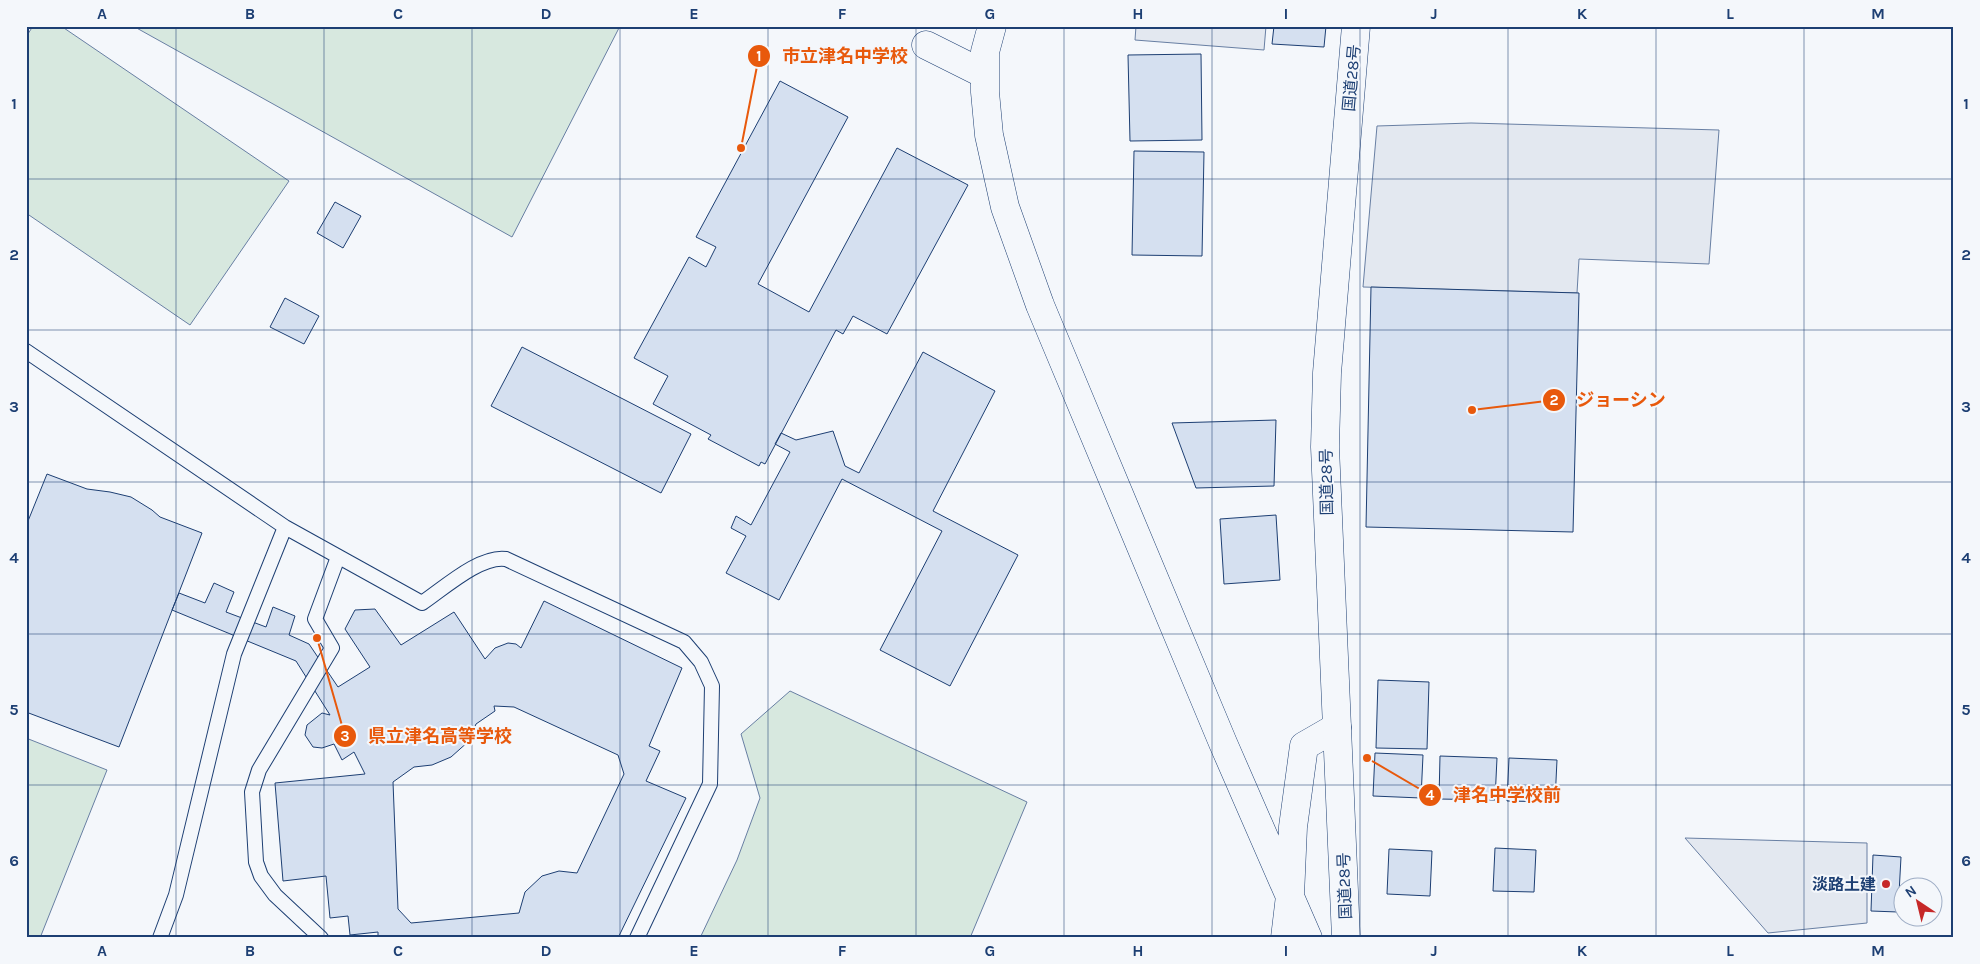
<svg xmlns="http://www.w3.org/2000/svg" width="1980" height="964" viewBox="0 0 1980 964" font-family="Karla,'Noto Sans JP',sans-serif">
<rect width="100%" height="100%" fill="#f4f7fb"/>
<path fill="#d7e8df" stroke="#687fa3" d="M 33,26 L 61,26 L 289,181 L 190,325 L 26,213 L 26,37 Z
M 133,26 L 620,26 L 512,237 Z
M 790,691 L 1027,802 L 970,938 L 700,938 L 737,860 L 760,798 L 741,734 Z
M 26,738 L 107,770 L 40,938 L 26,938 Z"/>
<path fill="#e3e8f0" stroke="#687fa3" d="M 1136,26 L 1266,26 L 1264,50 L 1135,40 Z
M 1471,123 L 1719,130 L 1709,264 L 1579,259 L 1577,293 L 1363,287 L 1377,126 Z
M 1685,838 L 1867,843 L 1867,923 L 1768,933 Z"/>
<path fill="#d5e0f0" stroke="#1d3f73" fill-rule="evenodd" d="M 1274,26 L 1326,26 L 1324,47 L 1272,44 Z
M 1201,54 L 1202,140 L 1130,141 L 1128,55 Z
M 780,81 L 848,117 L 758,284 L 809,312 L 897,148 L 968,185 L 887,334 L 853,316 L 843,334 L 836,330 L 765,464 L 761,462 L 759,466 L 708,439 L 711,435 L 653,404 L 668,376 L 634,358 L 689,257 L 706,267 L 716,247 L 696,237 Z
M 1134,151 L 1204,152 L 1202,256 L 1132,255 Z
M 335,202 L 361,216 L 343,248 L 317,233 Z
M 1371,287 L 1579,293 L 1573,532 L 1366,527 Z
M 285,298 L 319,316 L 304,344 L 270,327 Z
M 522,347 L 691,434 L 661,493 L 491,406 Z
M 923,352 L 995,391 L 933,511 L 1018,555 L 950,686 L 880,650 L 942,531 L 842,479 L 779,600 L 726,573 L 746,536 L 731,528 L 736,516 L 751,525 L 790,452 L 775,444 L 781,433 L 796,440 L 833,431 L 845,466 L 859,473 Z
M 1276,420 L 1274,486 L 1196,488 L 1172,423 Z
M 47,474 L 87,489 L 110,492 L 131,497 L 152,510 L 160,517 L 202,533 L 119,747 L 26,712 L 26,526 Z
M 1276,515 L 1280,580 L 1224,584 L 1220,519 Z
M 214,583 L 234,592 L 226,612 L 266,627 L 273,607 L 295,616 L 289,635 L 309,644 L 338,687 L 370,667 L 345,629 L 355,610 L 375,609 L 401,645 L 454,612 L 485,659 L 495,648 L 508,643 L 516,644 L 521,648 L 544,601 L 682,668 L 649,746 L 660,751 L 646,781 L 686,798 L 618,938 L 378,938 L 378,932 L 350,935 L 348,916 L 330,918 L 326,876 L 283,881 L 275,783 L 365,774 L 354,752 L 342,760 L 334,744 L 322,748 L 313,747 L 305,735 L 307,725 L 322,713 L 330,715 L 296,661 L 172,610 L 179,593 L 205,603 ZM 494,706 L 514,707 L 618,755 L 624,774 L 577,873 L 559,871 L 542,876 L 525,892 L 519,913 L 411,923 L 398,909 L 393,782 L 414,767 L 432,765 L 451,757 L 469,741 L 476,724 L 495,711 Z
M 1378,680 L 1429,682 L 1427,749 L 1376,748 Z
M 1375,753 L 1423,755 L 1421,798 L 1373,796 Z
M 1440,756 L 1497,758 L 1495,800 L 1439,799 Z
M 1509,758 L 1557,760 L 1555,802 L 1507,801 Z
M 1495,848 L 1536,850 L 1534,892 L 1493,891 Z
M 1389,849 L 1432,851 L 1430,896 L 1387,894 Z
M 1873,855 L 1901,857 L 1898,912 L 1871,911 Z"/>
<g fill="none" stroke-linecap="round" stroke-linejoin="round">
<g stroke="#1d3f73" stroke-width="16">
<path id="service" d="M 26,351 L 285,527 L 422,603 C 443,589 480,555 506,559 L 684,642 L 701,662 L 712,686 L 710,784 L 637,938
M 160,938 L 176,895 L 234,654 L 285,527
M 321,938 L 275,895 L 261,876 L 256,862 L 252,792 L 259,770 L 332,648 L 315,619 L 338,557"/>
</g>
<g stroke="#1d3f73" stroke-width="29">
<path id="minor" d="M 992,26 L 985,52 L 985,92 L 989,135 L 1005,207 L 1040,305 L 1223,743 L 1308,938
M 926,45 L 984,74
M 1285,938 L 1290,896 L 1293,827 L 1304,746 L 1337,727"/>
</g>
<g stroke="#1d3f73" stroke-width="29">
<path id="trunk" d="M 1346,938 L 1325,447 L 1327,373 L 1356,26"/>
</g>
<use href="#service" stroke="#f4f7fb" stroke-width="14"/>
<use href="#minor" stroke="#f4f7fb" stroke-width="28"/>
<use href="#trunk" stroke="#f4f7fb" stroke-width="28"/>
</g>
<path fill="none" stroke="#1d3f73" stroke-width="1" stroke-opacity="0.55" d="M 176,26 L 176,938M 324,26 L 324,938M 472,26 L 472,938M 620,26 L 620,938M 768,26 L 768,938M 916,26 L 916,938M 1064,26 L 1064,938M 1212,26 L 1212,938M 1360,26 L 1360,938M 1508,26 L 1508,938M 1656,26 L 1656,938M 1804,26 L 1804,938M 26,179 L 1954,179M 26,330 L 1954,330M 26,482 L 1954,482M 26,634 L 1954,634M 26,785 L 1954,785"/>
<circle fill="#c62828" stroke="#f4f7fb" stroke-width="2" cx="1886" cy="884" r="5"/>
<g text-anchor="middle" stroke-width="4" stroke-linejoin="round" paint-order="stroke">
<g font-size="16" fill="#1d3f73" stroke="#f4f7fb">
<text transform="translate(1351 78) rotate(-85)" y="6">国道28号</text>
<text transform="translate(1326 482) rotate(-91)" y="6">国道28号</text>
<text transform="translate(1344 886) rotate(-92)" y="6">国道28号</text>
</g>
<g font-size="16" font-weight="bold" fill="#1d3f73" stroke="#f4f7fb" text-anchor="end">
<text x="1876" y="890">淡路土建</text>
</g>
</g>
<path fill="none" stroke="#e8590c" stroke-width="2" d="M741 148L759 56M1472 410L1554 400M317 638L345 736M1367 758L1430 795"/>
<g fill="#e8590c" stroke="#f4f7fb" stroke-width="2">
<circle cx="741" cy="148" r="5"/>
<circle cx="1472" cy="410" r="5"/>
<circle cx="317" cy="638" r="5"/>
<circle cx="1367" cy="758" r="5"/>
<circle cx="759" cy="56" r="12"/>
<circle cx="1554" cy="400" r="12"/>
<circle cx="345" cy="736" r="12"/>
<circle cx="1430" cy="795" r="12"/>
</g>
<g font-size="15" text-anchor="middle" font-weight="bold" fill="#fff">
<text x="759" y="61">1</text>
<text x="1554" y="405">2</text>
<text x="345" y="741">3</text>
<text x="1430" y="800">4</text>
</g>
<g font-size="18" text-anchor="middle" font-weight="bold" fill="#e8590c" stroke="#f4f7fb" stroke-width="4" stroke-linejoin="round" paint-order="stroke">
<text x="845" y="62">市立津名中学校</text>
<text x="1621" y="406">ジョーシン</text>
<text x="440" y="742">県立津名高等学校</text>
<text x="1507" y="801">津名中学校前</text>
</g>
<rect width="1980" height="964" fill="none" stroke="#f4f7fb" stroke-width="55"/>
<g transform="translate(1918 902) rotate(325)"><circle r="24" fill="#f4f7fb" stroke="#9eadc5"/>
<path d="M0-4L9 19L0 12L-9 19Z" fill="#c62828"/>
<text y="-8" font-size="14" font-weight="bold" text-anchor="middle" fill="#1d3f73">N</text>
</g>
<rect x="28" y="28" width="1924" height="908" fill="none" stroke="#1d3f73" stroke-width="2"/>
<g font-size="16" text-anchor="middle" font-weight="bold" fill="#1d3f73">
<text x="102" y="19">A</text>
<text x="250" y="19">B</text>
<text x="398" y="19">C</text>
<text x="546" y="19">D</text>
<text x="694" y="19">E</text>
<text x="842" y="19">F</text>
<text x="990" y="19">G</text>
<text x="1138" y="19">H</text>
<text x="1286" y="19">I</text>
<text x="1434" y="19">J</text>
<text x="1582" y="19">K</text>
<text x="1730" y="19">L</text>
<text x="1878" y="19">M</text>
<text x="14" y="109">1</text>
<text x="1966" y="109">1</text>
<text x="14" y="260">2</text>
<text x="1966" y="260">2</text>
<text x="14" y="412">3</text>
<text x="1966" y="412">3</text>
<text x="14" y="563">4</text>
<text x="1966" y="563">4</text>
<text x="14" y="715">5</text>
<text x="1966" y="715">5</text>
<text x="14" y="866">6</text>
<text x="1966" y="866">6</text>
<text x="102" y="956">A</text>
<text x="250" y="956">B</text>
<text x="398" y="956">C</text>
<text x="546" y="956">D</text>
<text x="694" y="956">E</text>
<text x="842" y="956">F</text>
<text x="990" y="956">G</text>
<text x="1138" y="956">H</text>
<text x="1286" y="956">I</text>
<text x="1434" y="956">J</text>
<text x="1582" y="956">K</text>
<text x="1730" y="956">L</text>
<text x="1878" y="956">M</text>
</g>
</svg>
